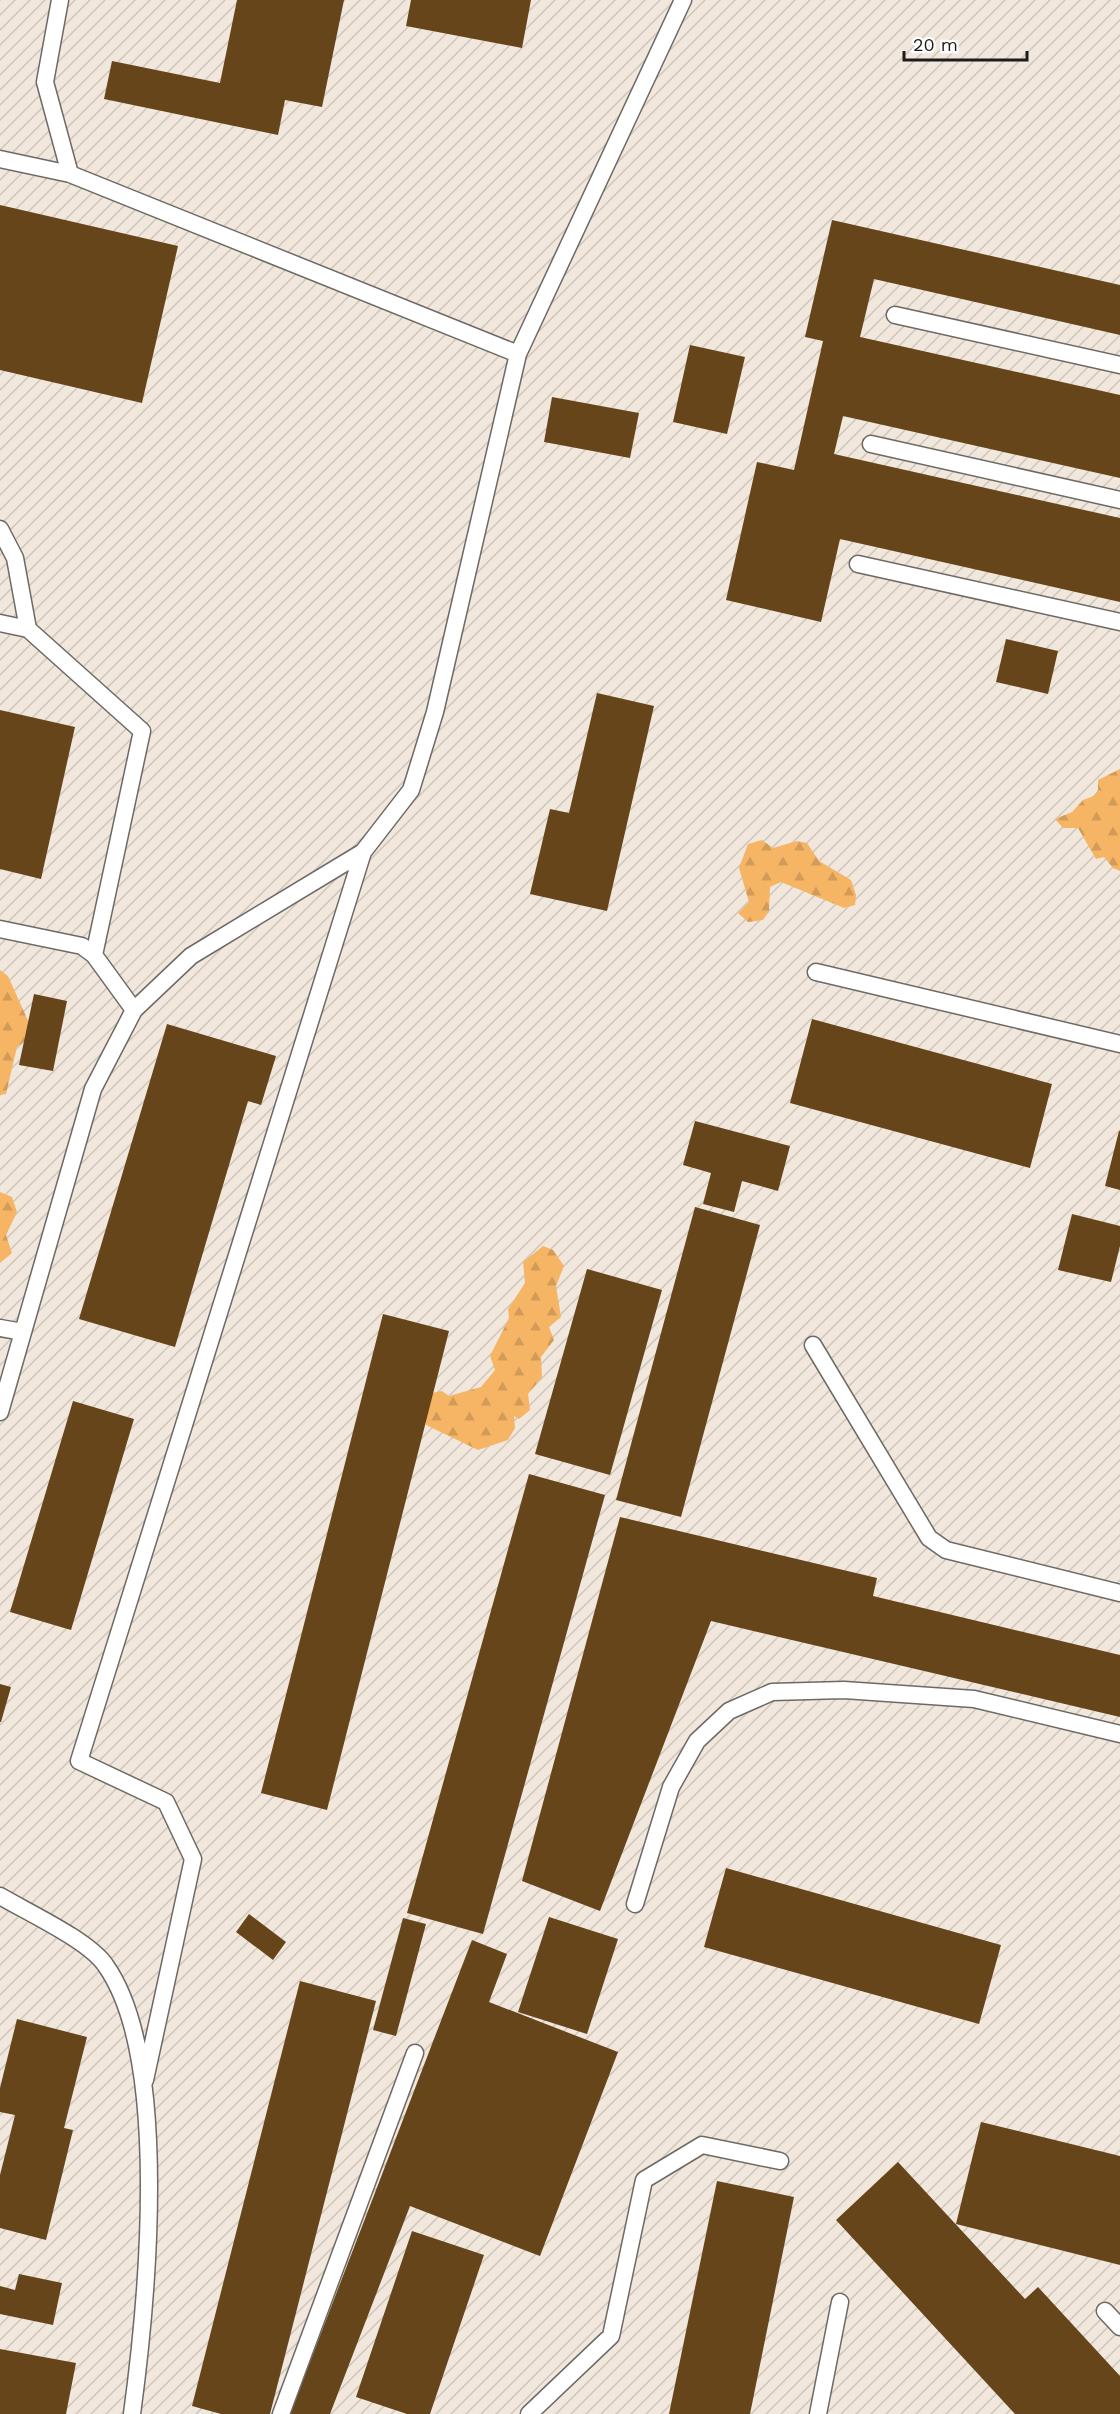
<svg xmlns="http://www.w3.org/2000/svg" width="1120" height="2414" viewBox="0 0 1120 2414" font-family="'Work Sans',sans-serif">
<defs>
<pattern id="industrial-furrows" width="10" height="10" patternUnits="userSpaceOnUse" patternTransform="scale(1.5)"><rect width="10" height="10" fill="#f1e7dc"/><path d="M-1 1l2-2M0 10L10 0M9 11l2-2" fill="none" stroke="#cec6bc"/></pattern>
<pattern id="forest-firs" width="22" height="20" patternUnits="userSpaceOnUse" patternTransform="scale(1.5)"><rect width="22" height="20" fill="#f6b565"/><path d="M5 1l3.5 6h-7zM16 11l3.5 6h-7z" fill="#d29b57"/></pattern>
</defs>
<rect width="100%" height="100%" fill="#f8f3ed"/>
<path fill="url(#industrial-furrows)" d="M 0,0 L 1120,0 L 1120,2414 L 0,2414 Z"/>
<path fill="url(#forest-firs)" d="M 1120,769 L 1120,871 L 1113,868 L 1104,857 L 1096,859 L 1078,828 L 1063,828 L 1055,819 L 1072,812 L 1083,800 L 1094,796 L 1098,790 L 1098,780 Z
M 762,840 L 773,848 L 797,841 L 807,843 L 819,861 L 851,880 L 856,895 L 855,905 L 844,908 L 781,882 L 770,887 L 769,911 L 763,920 L 748,922 L 738,913 L 749,902 L 739,868 L 748,844 Z
M 0,970 L 8,976 L 34,1034 L 17,1047 L 6,1094 L 0,1095 Z
M 0,1192 L 12,1197 L 17,1212 L 6,1235 L 12,1253 L 0,1263 Z
M 543,1246 L 553,1250 L 564,1266 L 556,1286 L 561,1317 L 549,1327 L 554,1340 L 541,1357 L 542,1377 L 528,1394 L 530,1410 L 519,1419 L 514,1416 L 515,1428 L 508,1440 L 478,1450 L 426,1425 L 424,1407 L 432,1393 L 442,1391 L 449,1396 L 481,1387 L 495,1370 L 490,1356 L 509,1318 L 508,1309 L 525,1283 L 523,1262 Z"/>
<path fill="#66451a" d="M 237,0 L 344,0 L 322,107 L 285,100 L 278,135 L 104,99 L 112,61 L 220,83 Z
M 411,0 L 531,0 L 522,48 L 406,26 Z
M 0,205 L 178,246 L 142,403 L 0,370 Z
M 832,220 L 1120,285 L 1120,335 L 874,279 L 860,337 L 1120,395 L 1120,478 L 843,416 L 834,454 L 1120,518 L 1120,602 L 840,539 L 821,622 L 726,600 L 757,462 L 794,470 L 823,341 L 805,337 Z
M 690,345 L 745,357 L 727,434 L 673,422 Z
M 552,397 L 639,413 L 630,458 L 544,442 Z
M 1006,639 L 1058,651 L 1048,694 L 996,682 Z
M 597,693 L 654,706 L 607,911 L 530,894 L 550,809 L 569,813 Z
M 0,710 L 75,727 L 41,879 L 0,869 Z
M 34,994 L 67,1001 L 53,1071 L 19,1065 Z
M 812,1019 L 1052,1084 L 1030,1168 L 790,1103 Z
M 167,1024 L 276,1056 L 261,1105 L 248,1101 L 175,1347 L 79,1319 Z
M 695,1121 L 790,1146 L 778,1191 L 742,1181 L 734,1212 L 703,1204 L 711,1173 L 683,1165 Z
M 1119,1131 L 1120,1131 L 1120,1190 L 1105,1186 Z
M 695,1207 L 760,1225 L 681,1517 L 616,1500 Z
M 1072,1214 L 1120,1226 L 1120,1246 L 1111,1282 L 1058,1270 Z
M 587,1269 L 662,1290 L 610,1475 L 535,1454 Z
M 383,1314 L 449,1331 L 327,1810 L 261,1793 Z
M 73,1401 L 134,1419 L 71,1630 L 10,1612 Z
M 529,1474 L 605,1495 L 483,1934 L 407,1913 Z
M 620,1517 L 877,1578 L 873,1596 L 1120,1655 L 1120,1717 L 711,1621 L 600,1911 L 522,1881 Z
M 0,1684 L 11,1687 L 1,1722 L 0,1722 Z
M 726,1868 L 1001,1945 L 979,2024 L 704,1947 Z
M 249,1914 L 286,1942 L 273,1960 L 236,1932 Z
M 549,1917 L 618,1939 L 587,2034 L 518,2012 Z
M 403,1918 L 426,1924 L 396,2036 L 373,2030 Z
M 472,1940 L 507,1954 L 489,2002 L 618,2052 L 540,2256 L 410,2206 L 330,2414 L 290,2414 Z
M 300,1981 L 376,2001 L 270,2414 L 221,2414 L 192,2406 Z
M 17,2019 L 87,2037 L 64,2128 L 73,2130 L 46,2240 L 0,2228 L 0,2175 L 15,2115 L 0,2112 L 0,2088 Z
M 981,2122 L 1120,2156 L 1120,2265 L 956,2224 Z
M 898,2162 L 1025,2299 L 1038,2287 L 1120,2376 L 1120,2414 L 1015,2414 L 836,2220 Z
M 717,2181 L 794,2197 L 750,2414 L 669,2414 Z
M 412,2231 L 484,2255 L 430,2414 L 407,2414 L 356,2397 Z
M 19,2274 L 62,2283 L 53,2325 L 0,2314 L 0,2286 L 15,2290 Z
M 0,2349 L 76,2363 L 66,2414 L 0,2414 Z"/>
<g fill="none" stroke-linecap="round" stroke-linejoin="round">
<g stroke="#6d6965" stroke-width="19">
<path id="service" d="M 60,0 L 45,82 L 70,174
M 0,159 L 70,174 L 518,354
M 895,315 L 1120,365
M 871,444 L 1120,500
M 0,529 L 15,558 L 28,629
M 858,564 L 1120,622
M 0,623 L 28,629 L 142,731 L 94,955
M 0,929 L 82,946 L 94,955 L 134,1010
M 816,972 L 1120,1044
M 0,1328 L 23,1332
M 813,1345 L 929,1538 L 946,1550 L 1120,1593
M 0,1412 L 93,1089 L 134,1010 L 191,956 L 363,852 L 411,790 L 435,712 L 518,354 L 683,0
M 0,1896 C 27,1912 90,1941 106,1966 C 171,2059 147,2303 132,2414
M 635,1904 L 671,1787 L 697,1741 L 729,1711 L 772,1692 L 844,1690 L 974,1699 L 1120,1734
M 145,2080 L 193,1859 L 166,1802 L 79,1761 L 363,852
M 1105,2311 L 1120,2327
M 281,2414 L 415,2053
M 529,2414 L 611,2336 L 644,2180 L 702,2145 L 780,2161
M 818,2414 L 840,2302"/>
</g>
<use href="#service" stroke="#fff" stroke-width="16"/>
</g>
<path d="M904 51v9h123v-9" fill="none" stroke="#1d1c1a" stroke-width="3"/>
<text x="913" y="51" font-size="18" fill="#1d1c1a" stroke="#ffffff" stroke-width="4.5" paint-order="stroke">20 m</text>
</svg>
